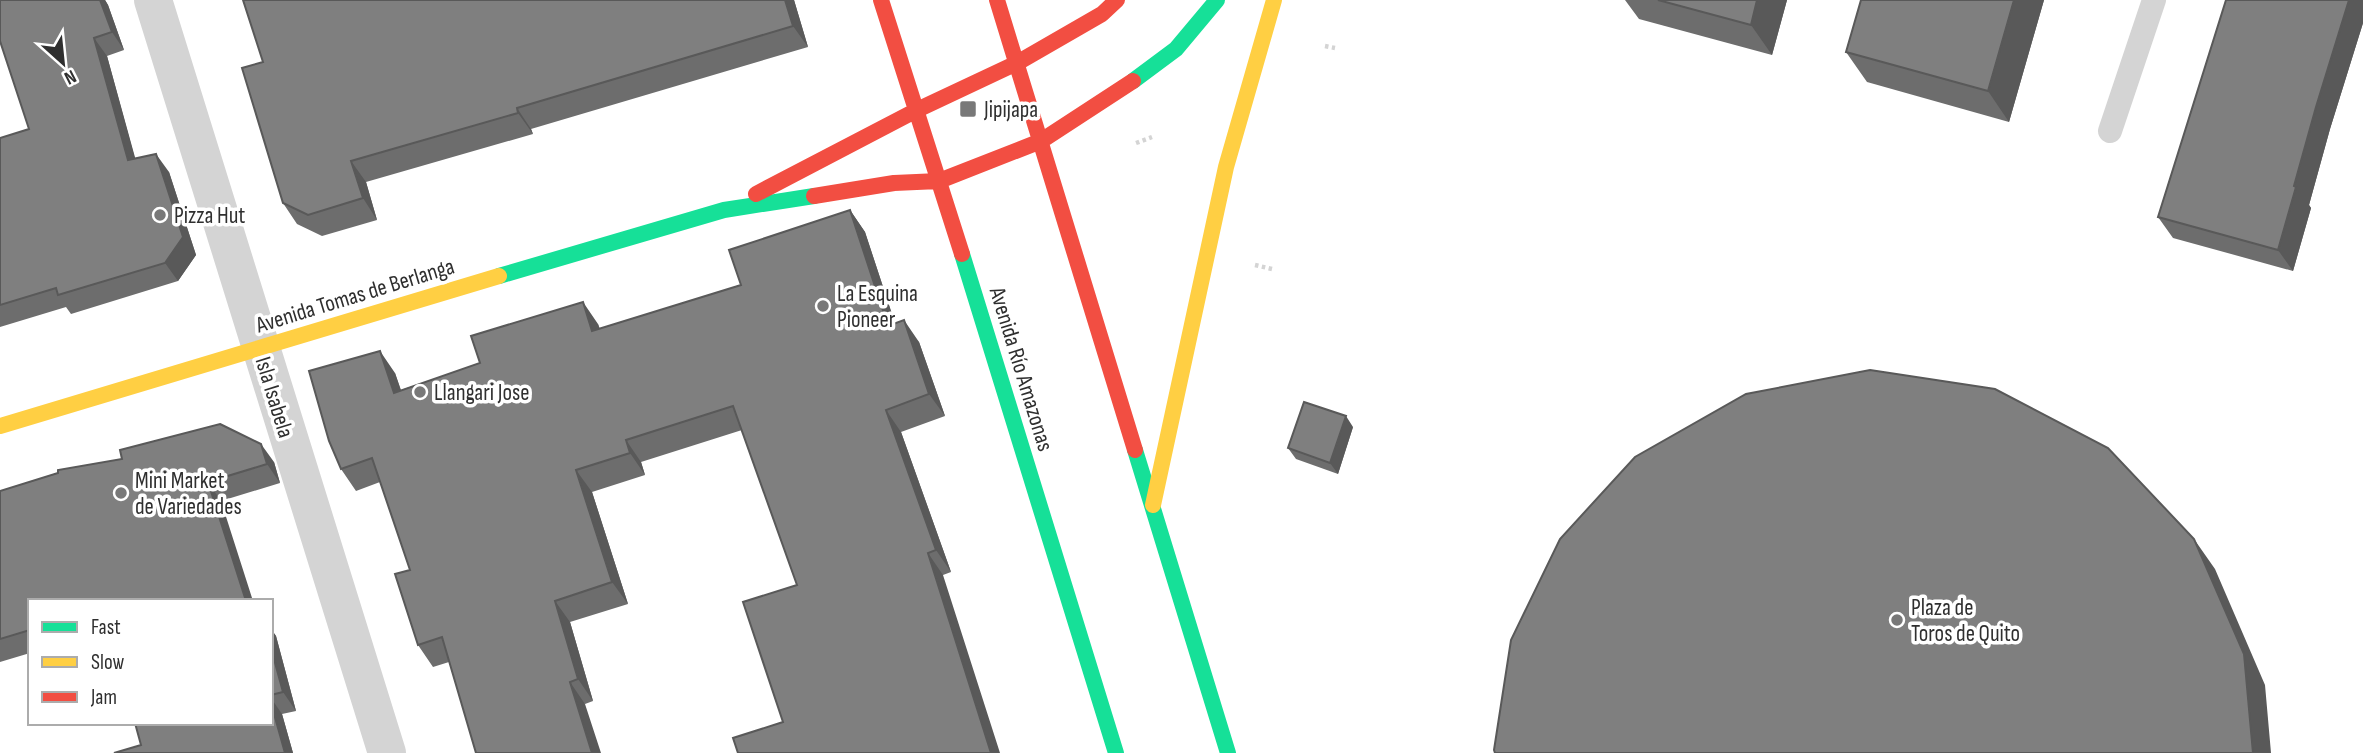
<svg xmlns="http://www.w3.org/2000/svg" width="2363" height="753" viewBox="0 0 2363 753" font-family="'Sofia Sans Condensed',sans-serif">
<rect width="100%" height="100%" fill="#fff"/>
<g fill="none" stroke-linecap="round" stroke-linejoin="round">
<path stroke="#d4d4d4" stroke-width="4.5" stroke-dasharray="3.5 3.5" stroke-linecap="butt" d="M 1325,46 L 1335,48
M 1136,143 L 1152,137
M 1255,265 L 1272,269"/>
<path stroke="#d4d4d4" stroke-width="24" d="M 2110,131 L 2154,0"/>
<path stroke="#d4d4d4" stroke-width="38" d="M 153,0 L 387,753"/>
<path stroke="#16e098" stroke-width="16" d="M 1133,81 L 1176,49 L 1217,0
M 962,254 L 1116,753
M 499,276 L 724,210 L 814,196
M 1135,450 L 1228,753"/>
<path stroke="#ffcf43" stroke-width="16" d="M 0,426 L 499,276
M 1153,505 L 1226,167 L 1274,0"/>
<path stroke="#f24e42" stroke-width="16" d="M 881,0 L 962,254
M 997,0 L 1135,450
M 756,194 L 917,110 L 1017,63 L 1102,14 L 1117,0
M 814,196 L 894,183 L 939,181 L 1041,141 L 1133,81"/>
</g>
<path fill="#6d6d6d" d="M 0,0 L 105,0 L 108,5 L 124,50 L 107,56 L 135,159 L 169,172 L 196,255 L 178,281 L 71,314 L 66,307 L 0,327 L 0,138 L 29,129 Z
M 794,0 L 808,47 L 531,129 L 533,134 L 366,182 L 377,220 L 322,236 L 297,224 L 283,203 L 263,62 Z
M 1625,0 L 1787,0 L 1772,55 L 1639,19 Z
M 1861,0 L 2044,0 L 2009,122 L 1867,82 L 1846,52 Z
M 2363,0 L 2363,23 L 2330,129 L 2309,205 L 2311,208 L 2293,271 L 2173,238 L 2158,217 Z
M 850,210 L 865,232 L 895,323 L 919,342 L 945,416 L 901,432 L 951,572 L 943,575 L 783,722 L 797,585 L 742,430 L 641,462 L 645,475 L 592,492 L 628,604 L 570,622 L 593,701 L 585,704 L 449,662 L 433,667 L 418,645 L 410,570 L 380,482 L 356,491 L 341,469 L 395,373 L 401,390 L 598,324 L 600,329 L 741,285 Z
M 1353,427 L 1338,474 L 1296,459 L 1288,448 Z
M 122,459 L 274,462 L 280,483 L 221,501 L 30,601 L 30,653 L 0,662 L 0,491 Z
M 271,629 L 276,636 L 296,711 L 282,714 L 293,753 L 114,753 L 141,745 L 271,723 Z"/>
<path fill="#595959" d="M 100,0 L 105,0 L 108,5 L 124,50 L 112,32 Z
M 785,0 L 794,0 L 808,47 L 793,26 Z
M 1757,0 L 1787,0 L 1772,55 L 1751,25 Z
M 2014,0 L 2044,0 L 2009,122 L 1988,91 Z
M 2349,0 L 2363,0 L 2363,23 L 2330,129 L 2309,205 L 2311,208 L 2293,271 L 2278,250 L 2294,186 L 2316,107 Z
M 94,38 L 107,56 L 141,179 L 128,160 Z
M 517,108 L 531,129 L 533,134 L 518,113 Z
M 156,154 L 169,172 L 196,255 L 178,281 L 165,263 Z
M 351,161 L 366,182 L 377,220 L 363,198 Z
M 850,210 L 865,232 L 903,348 L 888,326 Z
M 583,302 L 598,324 L 607,353 L 592,331 Z
M 904,320 L 919,342 L 945,416 L 929,394 Z
M 380,351 L 395,373 L 409,415 L 394,393 Z
M 886,410 L 901,432 L 951,572 L 936,550 Z
M 1346,416 L 1353,427 L 1338,474 L 1330,463 Z
M 626,440 L 641,462 L 645,475 L 630,453 Z
M 261,444 L 274,462 L 280,483 L 267,464 Z
M 576,470 L 592,492 L 628,604 L 612,582 Z
M 208,482 L 221,501 L 253,601 L 246,601 Z
M 2194,539 L 2215,569 L 2265,685 L 2271,753 L 2253,753 Z
M 928,553 L 943,575 L 1000,753 L 991,753 Z
M 555,601 L 570,622 L 593,701 L 578,679 Z
M 271,629 L 276,636 L 296,711 L 283,692 L 271,648 Z
M 570,682 L 585,704 L 601,753 L 592,753 Z
M 271,698 L 282,714 L 293,753 L 285,753 L 271,703 Z"/>
<path fill="#7f7f7f" stroke="#595959" stroke-width="2" d="M 0,0 L 100,0 L 112,32 L 94,38 L 128,160 L 156,154 L 183,237 L 165,263 L 58,295 L 56,288 L 0,305 L 0,138 L 29,129 L 0,41 Z
M 243,0 L 785,0 L 793,26 L 517,108 L 518,113 L 351,161 L 363,198 L 308,215 L 283,203 L 242,68 L 263,62 Z
M 1658,0 L 1757,0 L 1751,25 Z
M 1861,0 L 2014,0 L 1988,91 L 1846,52 Z
M 2226,0 L 2349,0 L 2316,107 L 2294,186 L 2296,187 L 2278,250 L 2158,217 Z
M 850,210 L 888,326 L 904,320 L 929,394 L 886,410 L 936,550 L 928,553 L 991,753 L 738,753 L 733,738 L 783,722 L 743,602 L 797,585 L 733,406 L 626,440 L 630,453 L 576,470 L 612,582 L 555,601 L 578,679 L 570,682 L 592,753 L 476,753 L 442,637 L 418,645 L 395,574 L 410,570 L 372,458 L 341,469 L 329,441 L 309,371 L 380,351 L 394,393 L 480,363 L 471,336 L 583,302 L 592,331 L 741,285 L 729,250 Z
M 1870,370 L 1995,389 L 2108,448 L 2194,539 L 2244,654 L 2253,753 L 1495,753 L 1494,750 L 1511,640 L 1560,539 L 1635,457 L 1746,394 Z
M 1304,402 L 1346,416 L 1330,463 L 1288,448 Z
M 220,424 L 261,444 L 267,464 L 208,482 L 246,601 L 30,601 L 30,630 L 0,639 L 0,491 L 58,473 L 58,470 L 122,459 L 120,450 Z
M 271,648 L 283,692 L 271,695 Z
M 271,703 L 285,753 L 114,753 L 141,745 L 135,723 L 271,723 Z"/>
<g fill="#787878" stroke="#fff" stroke-width="2.5">
<rect x="959" y="100" width="18" height="18" rx="3.5"/>
<circle cx="160" cy="215" r="7"/>
<circle cx="823" cy="306" r="7"/>
<circle cx="420" cy="392" r="7"/>
<circle cx="121" cy="493" r="7"/>
<circle cx="1897" cy="620" r="7"/>
</g>
<g text-anchor="middle" stroke-width="7" stroke-linejoin="round" paint-order="stroke">
<g font-size="23" fill="#2f2f2f" stroke="#fff" text-anchor="start">
<text x="984" y="117">Jipijapa</text>
<text x="174" y="223">Pizza Hut</text>
<text x="837" y="301">La Esquina<tspan x="837" dy="26">Pioneer</tspan></text>
<text x="434" y="400">Llangari Jose</text>
<text x="135" y="488">Mini Market<tspan x="135" dy="26">de Variedades</tspan></text>
<text x="1911" y="615">Plaza de<tspan x="1911" dy="26">Toros de Quito</tspan></text>
</g>
<g font-size="23" fill="#2f2f2f" stroke="#fff">
<text transform="translate(355 295) rotate(-17)" y="8">Avenida Tomas de Berlanga</text>
<text transform="translate(1022 369) rotate(73)" y="8">Avenida Río Amazonas</text>
<text transform="translate(275 397) rotate(73)" y="8">Isla Isabela</text>
</g>
</g>
<rect x="28" y="599" width="245" height="126" fill="#ffffff" stroke="#acacac" stroke-width="2"/>
<rect x="42" y="622" width="35" height="10" fill="#16e098" stroke="#acacac" stroke-width="2"/>
<text x="91" y="634" font-size="21" fill="#2f2f2f">Fast</text>
<rect x="42" y="657" width="35" height="10" fill="#ffcf43" stroke="#acacac" stroke-width="2"/>
<text x="91" y="669" font-size="21" fill="#2f2f2f">Slow</text>
<rect x="42" y="692" width="35" height="10" fill="#f24e42" stroke="#acacac" stroke-width="2"/>
<text x="91" y="704" font-size="21" fill="#2f2f2f">Jam</text>
<g transform="translate(63 63) rotate(153)" stroke="#ffffff" stroke-width="5" paint-order="stroke">
<path d="M0-5L12 26L0 18L-12 26Z" fill="#2f2f2f"/>
<text y="-10" font-size="19" font-weight="bold" text-anchor="middle" fill="#2f2f2f">N</text>
</g>
</svg>
